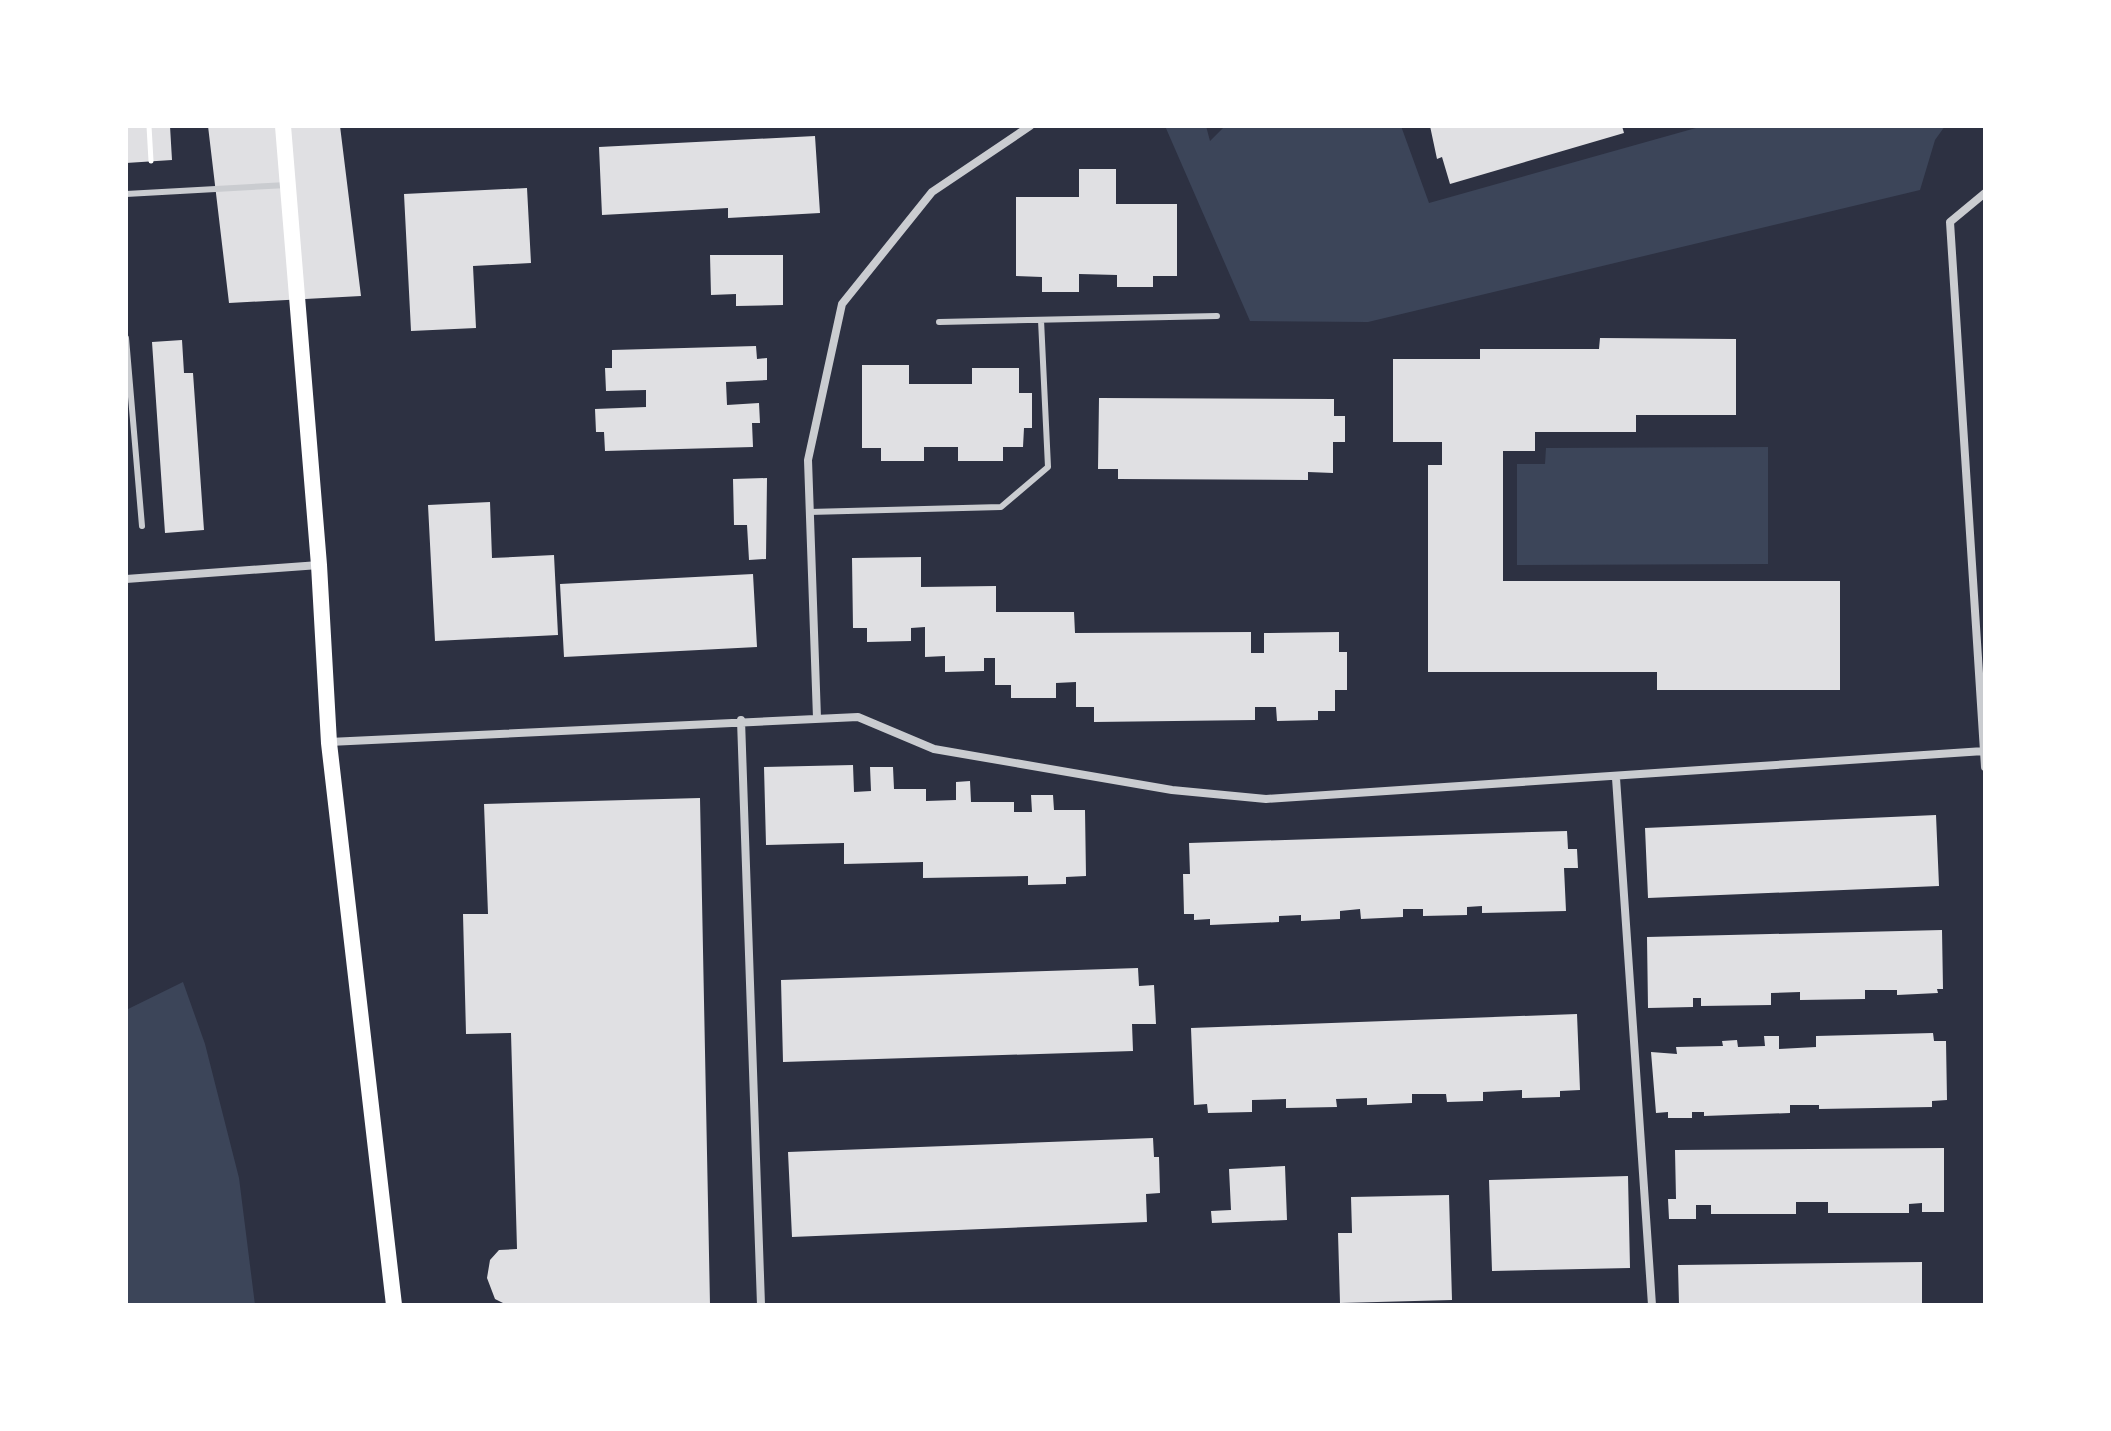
<svg xmlns="http://www.w3.org/2000/svg" width="2111" height="1431" viewBox="0 0 2111 1431" font-family="Raleway,sans-serif">
<rect width="100%" height="100%" fill="#2d3142"/>
<path fill="#3c4559" d="M 1165,126 L 1206,126 L 1210,141 L 1225,126 L 1401,126 L 1429,203 L 1703,126 L 1945,126 L 1935,140 L 1920,190 L 1368,322 L 1250,321 Z
M 1768,447 L 1768,564 L 1517,565 L 1517,464 L 1545,464 L 1546,448 Z
M 183,982 L 205,1044 L 239,1178 L 255,1305 L 126,1305 L 126,1010 Z"/>
<path fill="#e0e0e3" d="M 126,126 L 170,126 L 172,160 L 126,163 Z
M 208,126 L 340,126 L 361,296 L 229,303 Z
M 1430,126 L 1622,126 L 1624,133 L 1450,184 L 1442,157 L 1437,159 Z
M 815,136 L 820,213 L 728,218 L 728,208 L 602,215 L 599,147 Z
M 1079,169 L 1116,169 L 1116,204 L 1177,204 L 1177,276 L 1153,276 L 1153,287 L 1117,287 L 1117,275 L 1079,274 L 1079,292 L 1042,292 L 1042,277 L 1016,276 L 1016,197 L 1079,197 Z
M 527,188 L 531,263 L 473,266 L 476,328 L 411,331 L 404,194 Z
M 710,255 L 783,255 L 783,305 L 736,306 L 736,294 L 711,295 Z
M 1600,338 L 1736,339 L 1736,415 L 1636,415 L 1636,432 L 1535,432 L 1535,451 L 1503,451 L 1503,581 L 1840,581 L 1840,690 L 1657,690 L 1657,672 L 1428,672 L 1428,465 L 1442,465 L 1442,442 L 1393,442 L 1393,359 L 1480,359 L 1480,349 L 1599,349 Z
M 182,340 L 184,373 L 193,373 L 204,530 L 165,533 L 152,342 Z
M 756,346 L 757,359 L 767,358 L 767,380 L 726,382 L 727,405 L 759,403 L 760,423 L 752,423 L 753,447 L 605,451 L 604,432 L 596,432 L 595,409 L 646,407 L 646,390 L 606,391 L 605,368 L 612,368 L 612,350 Z
M 862,365 L 909,365 L 909,384 L 972,384 L 972,368 L 1019,368 L 1019,393 L 1032,393 L 1032,428 L 1024,428 L 1023,447 L 1003,447 L 1003,461 L 958,461 L 958,447 L 924,447 L 924,461 L 881,461 L 881,448 L 862,448 Z
M 1099,398 L 1334,399 L 1334,416 L 1345,416 L 1345,442 L 1333,442 L 1333,473 L 1308,472 L 1308,480 L 1118,479 L 1118,469 L 1098,469 Z
M 767,478 L 766,559 L 749,560 L 747,525 L 734,525 L 733,479 Z
M 490,502 L 492,558 L 554,555 L 558,635 L 435,641 L 428,505 Z
M 921,557 L 921,587 L 996,586 L 996,612 L 1074,612 L 1075,633 L 1251,632 L 1251,653 L 1264,653 L 1264,633 L 1339,632 L 1339,652 L 1347,652 L 1347,690 L 1335,690 L 1335,711 L 1318,711 L 1318,720 L 1277,721 L 1276,707 L 1255,707 L 1255,720 L 1094,722 L 1094,707 L 1076,707 L 1076,682 L 1056,683 L 1056,698 L 1011,698 L 1011,685 L 995,685 L 995,658 L 984,658 L 984,671 L 945,672 L 945,656 L 925,657 L 925,627 L 911,628 L 911,641 L 867,642 L 867,628 L 853,628 L 852,558 Z
M 753,574 L 757,647 L 564,657 L 560,584 Z
M 853,765 L 854,792 L 871,791 L 870,767 L 893,767 L 894,789 L 926,789 L 926,801 L 956,800 L 956,782 L 970,781 L 971,802 L 1014,802 L 1014,812 L 1032,812 L 1031,795 L 1053,795 L 1054,810 L 1085,810 L 1086,876 L 1066,877 L 1066,884 L 1028,885 L 1028,876 L 923,878 L 923,862 L 844,864 L 844,843 L 766,845 L 764,767 Z
M 700,798 L 710,1305 L 507,1305 L 495,1299 L 487,1278 L 490,1260 L 499,1250 L 517,1249 L 511,1033 L 466,1034 L 463,914 L 488,914 L 484,804 Z
M 1936,815 L 1939,886 L 1648,898 L 1645,828 Z
M 1567,831 L 1568,849 L 1577,849 L 1578,868 L 1564,868 L 1566,911 L 1482,913 L 1482,906 L 1467,907 L 1467,915 L 1423,916 L 1423,909 L 1403,909 L 1403,917 L 1361,919 L 1360,909 L 1340,911 L 1340,919 L 1301,921 L 1301,915 L 1279,916 L 1279,922 L 1210,925 L 1210,919 L 1194,920 L 1194,914 L 1184,914 L 1183,874 L 1190,874 L 1189,843 Z
M 1942,930 L 1943,989 L 1937,989 L 1938,993 L 1897,995 L 1897,990 L 1865,990 L 1865,999 L 1800,1000 L 1800,992 L 1771,993 L 1771,1005 L 1701,1006 L 1701,998 L 1693,998 L 1693,1007 L 1648,1008 L 1647,937 Z
M 1138,968 L 1139,986 L 1154,985 L 1156,1024 L 1132,1024 L 1133,1051 L 783,1062 L 781,980 Z
M 1577,1014 L 1580,1090 L 1560,1091 L 1560,1097 L 1522,1098 L 1522,1090 L 1483,1092 L 1483,1101 L 1447,1102 L 1446,1094 L 1412,1094 L 1412,1103 L 1367,1105 L 1367,1098 L 1336,1099 L 1337,1107 L 1286,1108 L 1286,1099 L 1252,1100 L 1252,1112 L 1208,1113 L 1207,1104 L 1194,1105 L 1191,1028 Z
M 1933,1033 L 1934,1041 L 1946,1041 L 1947,1100 L 1932,1101 L 1932,1107 L 1819,1109 L 1819,1105 L 1790,1105 L 1790,1113 L 1704,1116 L 1704,1112 L 1692,1112 L 1692,1118 L 1668,1118 L 1668,1112 L 1656,1113 L 1651,1052 L 1677,1054 L 1676,1047 L 1723,1046 L 1722,1041 L 1737,1040 L 1738,1047 L 1765,1046 L 1764,1036 L 1779,1036 L 1779,1049 L 1816,1047 L 1816,1036 Z
M 1153,1138 L 1154,1157 L 1159,1157 L 1160,1193 L 1146,1194 L 1147,1222 L 792,1237 L 788,1152 Z
M 1944,1148 L 1944,1212 L 1922,1212 L 1922,1203 L 1909,1204 L 1909,1213 L 1828,1213 L 1828,1202 L 1796,1202 L 1796,1214 L 1711,1214 L 1711,1205 L 1696,1205 L 1696,1219 L 1669,1219 L 1668,1199 L 1676,1199 L 1675,1150 Z
M 1285,1166 L 1287,1220 L 1212,1223 L 1211,1211 L 1231,1210 L 1229,1169 Z
M 1628,1176 L 1630,1268 L 1492,1271 L 1489,1180 Z
M 1449,1195 L 1452,1300 L 1340,1303 L 1338,1233 L 1352,1233 L 1351,1197 Z
M 1922,1262 L 1922,1305 L 1679,1305 L 1678,1265 Z"/>
<g fill="none" stroke-linecap="round" stroke-linejoin="round">
<path stroke="#fff" stroke-width="5" d="M 149,126 L 151,161"/>
<path stroke="#caccd0" stroke-width="6" d="M 126,194 L 287,185
M 939,322 L 1217,316
M 126,338 L 142,526
M 809,512 L 1001,507 L 1048,467 L 1041,320"/>
<path stroke="#caccd0" stroke-width="8" d="M 126,579 L 319,565
M 817,718 L 808,460 L 842,304 L 932,192 L 1030,126
M 741,720 L 761,1305
M 329,742 L 858,717 L 934,749 L 1172,790 L 1266,799 L 1984,751 L 1950,222 L 1985,193
M 1984,751 L 1985,767
M 1616,778 L 1652,1305"/>
<path stroke="#fff" stroke-width="16" d="M 283,126 L 319,565 L 329,743 L 394,1305"/>
</g>
<rect width="2111" height="1431" fill="none" stroke="#ffffff" stroke-width="256"/>
</svg>
